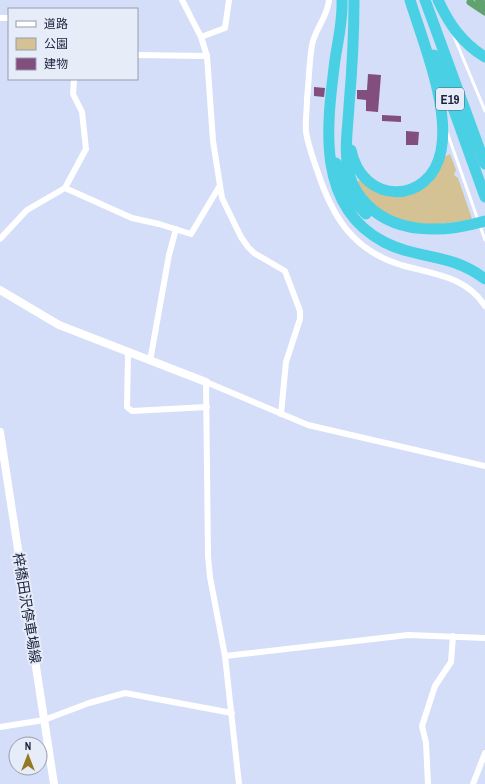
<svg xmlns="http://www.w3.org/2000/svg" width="485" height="784" viewBox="0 0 485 784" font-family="'Archivo Narrow','Noto Sans JP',sans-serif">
<rect width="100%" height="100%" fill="#d5def9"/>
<path fill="#d4c295" d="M 450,154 L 456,170 L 454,175 L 458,178 L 472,219 C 423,229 385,229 355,183 L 360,180 L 377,193 L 390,195 L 439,170 L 444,157 Z"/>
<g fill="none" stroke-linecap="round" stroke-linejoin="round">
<path stroke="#4c7d5f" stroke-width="2" d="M 476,0 L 485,7"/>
<path stroke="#61a36e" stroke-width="7" d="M 479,0 L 485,5
M 470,2 L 485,12"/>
</g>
<path fill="#814e7d" d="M 368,74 L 381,75 L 378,112 L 366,111 L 366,100 L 357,99 L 357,90 L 367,90 Z
M 314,87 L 325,88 L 324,97 L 314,96 Z
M 382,115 L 401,116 L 401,122 L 382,121 Z
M 406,131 L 419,132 L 418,145 L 406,145 Z"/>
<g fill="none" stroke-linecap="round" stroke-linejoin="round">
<path stroke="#fff" stroke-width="3" d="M 453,34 L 485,111
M 447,132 L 485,240"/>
<path stroke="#fff" stroke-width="6" d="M 182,0 L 201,37 L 207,56 L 213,141 L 222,198 L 241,237 L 248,247 L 254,253 L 285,271 L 300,311 L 300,319 L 286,362 L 281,414
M 329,0 C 328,16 315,29 312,45 C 309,63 309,81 307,99 C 307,110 305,122 306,132 C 308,145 313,158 317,170 C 332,216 352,250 401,265 C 433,274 466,276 485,306
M 0,18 L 9,18
M 201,37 L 225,28 L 229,0
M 137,55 L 207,56
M 65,188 L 132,218 L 159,224 L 191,234 L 219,187
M 0,239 L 27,210 L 65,188 L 86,149 L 82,112 L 73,94 L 74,79
M 128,353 L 127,407 L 132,411 L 207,407
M 150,361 L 169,255 L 176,229
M 225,656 L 408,635 L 485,638
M 0,727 L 44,720 L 89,703 L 125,693 L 232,713
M 239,784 L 225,656 L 210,577 L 208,556 L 206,382 L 308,425 L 485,466
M 428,784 L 426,743 L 422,726 L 435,686 L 451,662 L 453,636
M 473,784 L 485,753"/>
<path stroke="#fff" stroke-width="8" d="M 0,290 L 59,325 L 206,382
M 0,432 L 54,784"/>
<path stroke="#49d0e4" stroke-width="11" d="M 342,0 C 343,20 338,40 335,60 C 327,124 315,206 384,242 C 418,260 450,252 485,279
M 354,0 C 354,35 352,71 349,106 C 348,126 344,149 348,169 C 350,180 355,190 362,199 C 392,236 444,233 485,221
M 425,0 L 485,164
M 438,0 C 449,24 462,43 485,57
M 434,55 L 485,197
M 351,150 C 362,205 430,206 441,151 C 450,107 423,42 410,0
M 336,163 L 351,198 L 366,214"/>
</g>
<g text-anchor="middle" stroke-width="4" stroke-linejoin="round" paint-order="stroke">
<rect fill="#e7ecf9" stroke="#585f75" stroke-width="1" x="436" y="88" width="28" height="22" rx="3"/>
<g font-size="13" font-weight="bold" fill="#1b233c">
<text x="450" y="104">E19</text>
</g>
<g font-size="14" fill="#1b233c" stroke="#e7ecf9">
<text transform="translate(27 608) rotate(81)" y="5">梓橋田沢停車場線</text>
</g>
</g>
<rect x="8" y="8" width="130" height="72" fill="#e7ecf9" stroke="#959cad"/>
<rect x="16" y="21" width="20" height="6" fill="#ffffff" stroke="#959cad"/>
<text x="44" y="28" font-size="12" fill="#1b233c">道路</text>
<rect x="16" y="38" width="20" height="12" fill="#d4c295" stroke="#959cad"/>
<text x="44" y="48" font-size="12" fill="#1b233c">公園</text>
<rect x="16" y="58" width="20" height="12" fill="#814e7d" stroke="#959cad"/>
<text x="44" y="68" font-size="12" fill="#1b233c">建物</text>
<g transform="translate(28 756)"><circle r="19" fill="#e7ecf9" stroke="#959cad"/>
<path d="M0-3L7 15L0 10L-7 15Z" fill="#967820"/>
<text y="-6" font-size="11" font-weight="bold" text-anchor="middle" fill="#1b233c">N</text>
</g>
</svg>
